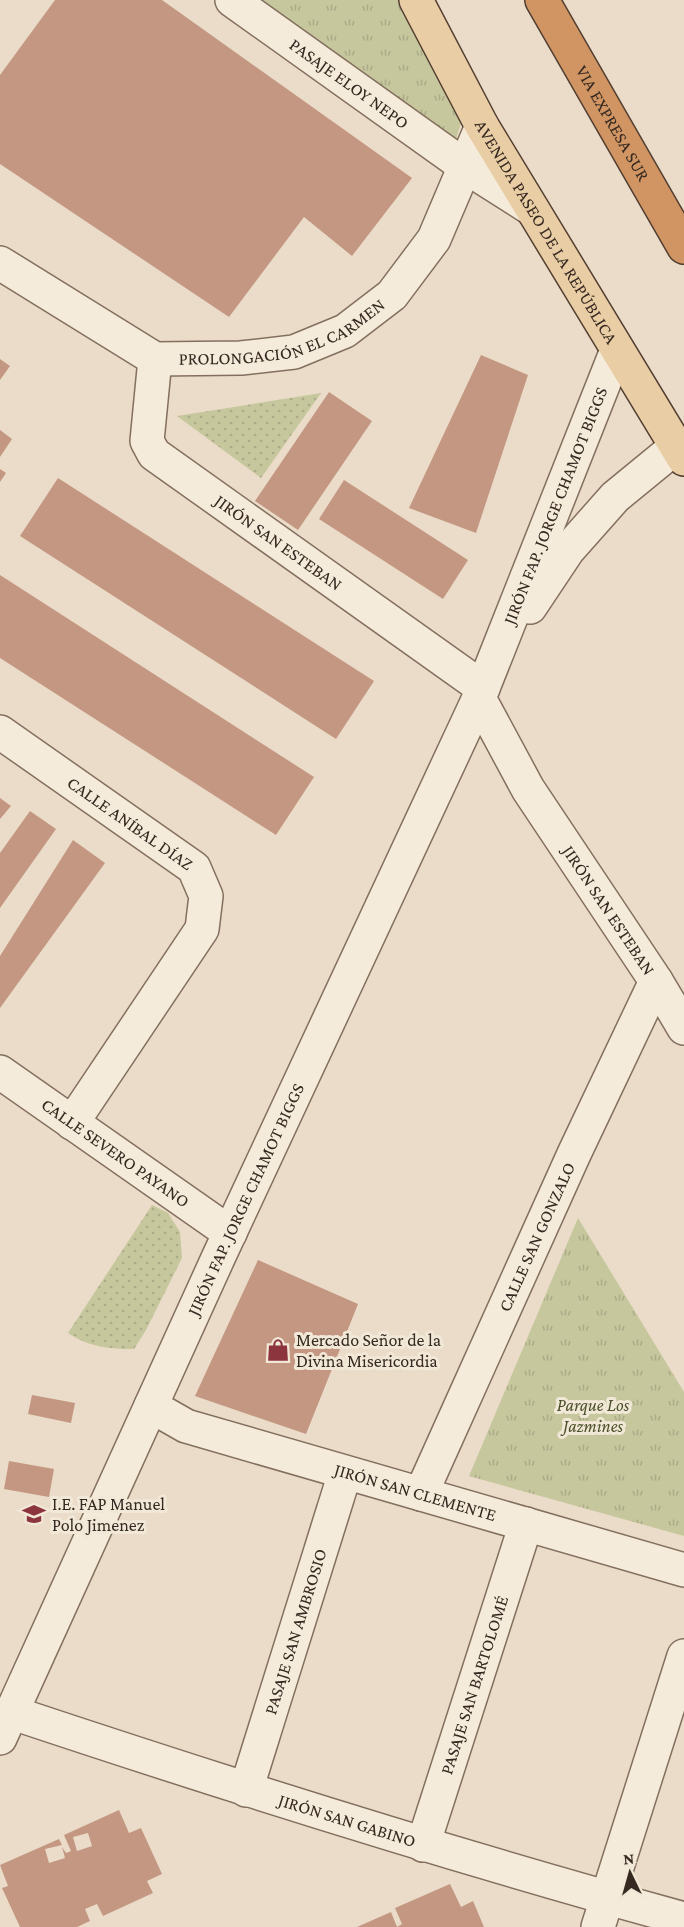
<svg xmlns="http://www.w3.org/2000/svg" width="684" height="1927" viewBox="0 0 684 1927" font-family="'Crimson Pro',serif">
<defs>
<pattern id="grass-dots" width="8" height="8" patternUnits="userSpaceOnUse" patternTransform="scale(1.5)"><rect width="8" height="8" fill="#c6c79d"/><path d="M2 2h.1M6 6h.1" fill="none" stroke="#abab87" stroke-width="1.8" stroke-linecap="round"/></pattern>
<pattern id="park-tufts" width="24" height="20" patternUnits="userSpaceOnUse" patternTransform="scale(1.5)"><rect width="24" height="20" fill="#c6c79d"/><path d="M3 7l-1-3M5 7V3M7 7l1-3M15 17l-1-3M17 17v-4M19 17l1-3" fill="none" stroke="#abab87"/></pattern>
</defs>
<rect width="100%" height="100%" fill="#eadcc8"/>
<path fill="url(#grass-dots)" d="M 321,393 L 261,478 L 177,416 Z
M 152,1205 L 168,1213 L 180,1232 L 182,1258 L 146,1330 L 134,1349 C 109,1349 89,1347 68,1333 Z"/>
<path fill="url(#park-tufts)" d="M 249,0 L 403,0 L 463,116 L 454,146 Z
M 578,1218 L 684,1392 L 684,1536 L 469,1476 Z"/>
<path fill="#c49782" fill-rule="evenodd" d="M 55,0 L 162,0 L 412,178 L 352,256 L 304,217 L 229,317 L 0,164 L 0,75 Z
M 481,355 L 528,375 L 476,533 L 409,508 Z
M 0,359 L 10,366 L 0,380 Z
M 329,392 L 372,421 L 298,530 L 255,501 Z
M 0,430 L 12,439 L 0,457 Z
M 0,469 L 6,473 L 0,482 Z
M 58,478 L 374,681 L 336,739 L 20,536 Z
M 344,480 L 468,560 L 443,599 L 319,519 Z
M 0,575 L 314,777 L 276,835 L 0,658 Z
M 0,798 L 11,806 L 0,819 Z
M 30,811 L 56,829 L 0,908 L 0,853 Z
M 73,840 L 105,863 L 0,1008 L 0,956 Z
M 258,1260 L 358,1304 L 306,1434 L 195,1396 Z
M 32,1395 L 75,1403 L 71,1423 L 28,1414 Z
M 9,1461 L 54,1469 L 49,1497 L 4,1489 Z
M 119,1810 L 129,1833 L 141,1828 L 162,1874 L 147,1881 L 153,1893 L 103,1916 L 97,1904 L 85,1909 L 90,1921 L 77,1927 L 20,1927 L 2,1888 L 8,1886 L 0,1865 L 59,1839 L 62,1845 L 45,1849 L 49,1863 L 65,1858 L 62,1847 L 66,1853 L 71,1851 L 64,1835 ZM 88,1833 L 92,1846 L 77,1851 L 73,1837 Z
M 450,1884 L 461,1907 L 473,1901 L 484,1927 L 357,1927 L 391,1912 L 397,1927 L 402,1924 L 395,1908 Z"/>
<g fill="none" stroke-linecap="round" stroke-linejoin="round">
<g stroke="#846f5f" stroke-width="36">
<g id="minor">
<path id="s1" d="M 232,0 L 466,167 L 532,209"/>
<path id="s2" d="M 0,263 L 155,359 L 241,358 L 294,352 L 345,331 L 392,295 L 434,239 L 482,126"/>
<path id="s3" d="M 155,359 L 147,441 L 154,454 L 483,688"/>
<path d="M 530,607 L 568,550 L 615,497 L 676,447"/>
<path id="s4" d="M 479,698 L 528,789 L 656,981 L 684,1028"/>
<path id="s5" d="M 0,732 L 194,868 L 206,896 L 202,929 L 72,1123"/>
<path id="s6" d="M 0,1072 L 230,1233"/>
<path id="s7" d="M 151,1406 L 186,1426 L 684,1570"/>
<path id="s8" d="M 421,1494 L 574,1154 L 656,981"/>
<path id="s9" d="M 13,1713 C 235,1787 458,1857 684,1919"/>
<path id="s10" d="M 0,1738 L 219,1256 L 479,698 L 617,350"/>
<path id="s11" d="M 246,1790 L 345,1473"/>
<path id="s12" d="M 423,1845 L 526,1524"/>
<path d="M 598,1927 L 684,1656"/>
</g>
</g>
<g stroke="#533e32" stroke-width="36">
<g id="major">
<path id="s13" d="M 416,0 L 482,126 L 684,459"/>
</g>
</g>
<g stroke="#533e32" stroke-width="36">
<g id="highway">
<path id="s14" d="M 542,0 L 684,247"/>
</g>
</g>
<use href="#minor" stroke="#f5ebda" stroke-width="33"/>
<use href="#major" stroke="#e9cda4" stroke-width="33"/>
<use href="#highway" stroke="#d09562" stroke-width="33"/>
</g>
<defs>
<g id="shop-bare" transform="scale(1.8)"><path d="M-5-2.5h2.3a2.7 3.5 0 0 1 5.4 0H5L5.5 6h-11ZM-1.5-2.5h3a1.5 2.3 0 0 0-3 0Z" fill="#8d353e" stroke="#f2e8d7" stroke-width="2.5" paint-order="stroke"/></g>
<g id="school-bare" transform="scale(1.8)"><path d="M0-5L7-2L0 1L-7-2ZM-4 1L0 2.5L4 1V4Q0 6-4 4Z" fill="#8d353e" stroke="#f2e8d7" stroke-width="2.5" paint-order="stroke"/></g>
</defs>
<g fill-rule="evenodd">
<use href="#shop-bare" x="278" y="1350"/>
<use href="#school-bare" x="34" y="1514"/>
</g>
<g text-anchor="middle" stroke-width="6" stroke-linejoin="round" paint-order="stroke">
<g font-size="18" fill="#362921" stroke="#f2e8d7">
<text dy="6" stroke="none"><textPath href="#s1" startOffset="144">PASAJE ELOY NEPO</textPath></text>
<text dy="6" stroke="none"><textPath href="#s14" startOffset="142">VIA EXPRESA SUR</textPath></text>
<text dy="6" stroke="none"><textPath href="#s13" startOffset="266">AVENIDA PASEO DE LA REPÚBLICA</textPath></text>
<text dy="6" stroke="none"><textPath href="#s2" startOffset="315">PROLONGACIÓN EL CARMEN</textPath></text>
<text dy="6" stroke="none"><textPath href="#s10" startOffset="1352">JIRÓN FAP. JORGE CHAMOT BIGGS</textPath></text>
<text dy="6" stroke="none"><textPath href="#s3" startOffset="250">JIRÓN SAN ESTEBAN</textPath></text>
<text dy="6" stroke="none"><textPath href="#s5" startOffset="159">CALLE ANÍBAL DÍAZ</textPath></text>
<text dy="6" stroke="none"><textPath href="#s4" startOffset="249">JIRÓN SAN ESTEBAN</textPath></text>
<text dy="6" stroke="none"><textPath href="#s6" startOffset="141">CALLE SEVERO PAYANO</textPath></text>
<text dy="6" stroke="none"><textPath href="#s10" startOffset="592">JIRÓN FAP. JORGE CHAMOT BIGGS</textPath></text>
<text dy="6" stroke="none"><textPath href="#s8" startOffset="282">CALLE SAN GONZALO</textPath></text>
<text dy="6" stroke="none"><textPath href="#s7" startOffset="279">JIRÓN SAN CLEMENTE</textPath></text>
<text dy="6" stroke="none"><textPath href="#s11" startOffset="166">PASAJE SAN AMBROSIO</textPath></text>
<text dy="6" stroke="none"><textPath href="#s12" startOffset="168">PASAJE SAN BARTOLOMÉ</textPath></text>
<text dy="6" stroke="none"><textPath href="#s9" startOffset="351">JIRÓN SAN GABINO</textPath></text>
</g>
<g font-size="18" fill="#362921" stroke="#f2e8d7" text-anchor="start">
<text x="296" y="1346">Mercado Señor de la<tspan x="296" dy="21">Divina Misericordia</tspan></text>
<text x="52" y="1510">I.E. FAP Manuel<tspan x="52" dy="21">Polo Jimenez</tspan></text>
</g>
<g font-size="18" font-style="italic" fill="#4a502a" stroke="#f2e8d7">
<text x="593" y="1411">Parque Los<tspan x="593" dy="21">Jazmines</tspan></text>
</g>
</g>
<g transform="translate(630 1873) rotate(355)" stroke="#f2e8d7" stroke-width="4.5" paint-order="stroke">
<path d="M0-4.5L10 22L0 15L-10 22Z" fill="#362921"/>
<text y="-9" font-size="16" font-weight="bold" text-anchor="middle" fill="#362921">N</text>
</g>
</svg>
